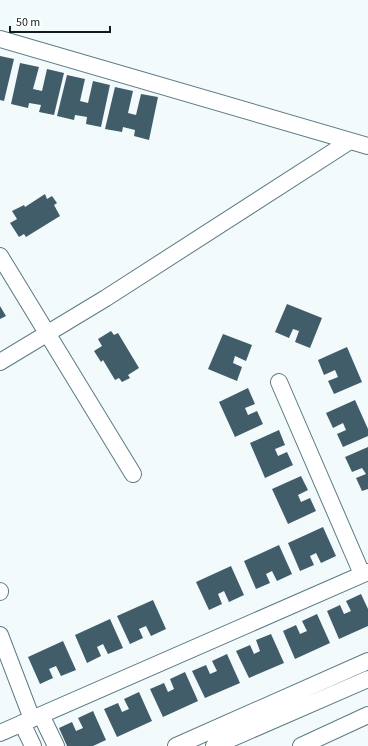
<svg xmlns="http://www.w3.org/2000/svg" width="368" height="746" viewBox="0 0 368 746" font-family="'Source Sans 3',sans-serif">
<rect width="100%" height="100%" fill="#f3fafc"/>
<path fill="#415d69" d="M 0,56 L 14,59 L 4,101 L 0,100 Z
M 20,63 L 39,67 L 33,89 L 42,91 L 47,69 L 64,73 L 54,115 L 39,112 L 41,105 L 29,103 L 28,108 L 11,104 Z
M 67,75 L 85,79 L 80,101 L 88,103 L 93,81 L 110,85 L 101,127 L 86,124 L 87,117 L 75,115 L 74,120 L 57,116 Z
M 115,87 L 133,91 L 128,113 L 136,115 L 141,94 L 158,97 L 149,140 L 134,136 L 135,130 L 123,127 L 122,132 L 105,129 Z
M 45,194 L 47,199 L 52,196 L 57,203 L 54,205 L 60,216 L 26,237 L 24,234 L 19,237 L 10,223 L 17,219 L 12,211 L 24,205 L 25,207 Z
M 287,304 L 322,318 L 310,348 L 295,342 L 299,331 L 293,329 L 289,338 L 275,332 Z
M 0,306 L 6,316 L 0,319 Z
M 111,331 L 114,335 L 118,333 L 139,368 L 128,375 L 130,378 L 122,382 L 119,378 L 115,380 L 103,360 L 101,362 L 94,351 L 102,346 L 98,339 Z
M 223,334 L 252,345 L 246,361 L 235,356 L 233,363 L 242,367 L 237,381 L 208,369 Z
M 347,347 L 362,382 L 334,394 L 328,381 L 338,377 L 335,370 L 324,375 L 318,360 Z
M 248,388 L 255,404 L 245,408 L 248,415 L 257,411 L 263,424 L 235,437 L 219,402 Z
M 355,400 L 368,429 L 368,436 L 343,447 L 337,434 L 346,430 L 343,423 L 333,428 L 326,413 Z
M 279,430 L 285,445 L 275,449 L 278,456 L 287,452 L 293,465 L 265,478 L 250,443 Z
M 368,447 L 368,489 L 362,491 L 356,478 L 366,474 L 362,468 L 352,472 L 345,457 Z
M 301,476 L 308,490 L 298,495 L 301,502 L 310,498 L 316,511 L 288,524 L 272,489 Z
M 323,527 L 336,556 L 321,563 L 316,553 L 310,556 L 314,565 L 300,571 L 288,543 Z
M 279,545 L 292,574 L 277,581 L 272,571 L 266,574 L 270,583 L 256,589 L 244,561 Z
M 231,566 L 244,595 L 229,602 L 224,591 L 218,594 L 222,604 L 209,610 L 196,582 Z
M 361,594 L 368,609 L 368,626 L 339,639 L 327,611 L 340,605 L 344,614 L 351,611 L 346,601 Z
M 153,600 L 166,629 L 151,636 L 146,626 L 139,629 L 143,638 L 130,644 L 117,616 Z
M 317,614 L 330,643 L 295,659 L 283,631 L 296,625 L 300,634 L 307,631 L 302,621 Z
M 110,619 L 123,648 L 108,654 L 103,644 L 97,647 L 101,656 L 87,663 L 75,635 Z
M 271,634 L 284,663 L 249,678 L 236,651 L 250,645 L 254,654 L 260,651 L 256,640 Z
M 63,641 L 76,670 L 61,676 L 56,666 L 49,669 L 53,678 L 40,684 L 28,657 Z
M 227,654 L 240,683 L 205,698 L 192,671 L 206,665 L 210,674 L 217,671 L 212,661 Z
M 185,672 L 198,701 L 163,717 L 150,689 L 164,683 L 168,692 L 174,689 L 170,679 Z
M 139,692 L 152,721 L 117,737 L 104,709 L 118,703 L 122,712 L 129,709 L 124,699 Z
M 93,711 L 106,740 L 93,746 L 67,746 L 59,728 L 72,722 L 76,731 L 83,728 L 78,718 Z"/>
<g fill="none" stroke-linecap="round" stroke-linejoin="round">
<g stroke="#5d7a86" stroke-width="18">
<path id="minor" d="M 0,39 L 368,146
M 0,256 L 133,474
M 0,362 L 106,298 L 350,141
M 279,382 L 362,574
M 0,591 L 0,592
M 0,635 L 32,719
M 41,715 L 56,746
M 22,723 L 33,746
M 0,733 L 368,572
M 176,746 L 368,661
M 214,746 L 368,679
M 301,746 L 368,715"/>
</g>
<use href="#minor" stroke="#fff" stroke-width="16"/>
</g>
<path d="M10 26v6h100v-6" fill="none" stroke="#0f1b20" stroke-width="2"/>
<text x="16" y="26" font-size="12" fill="#0f1b20" stroke="#ffffff" stroke-width="3" paint-order="stroke">50 m</text>
</svg>
